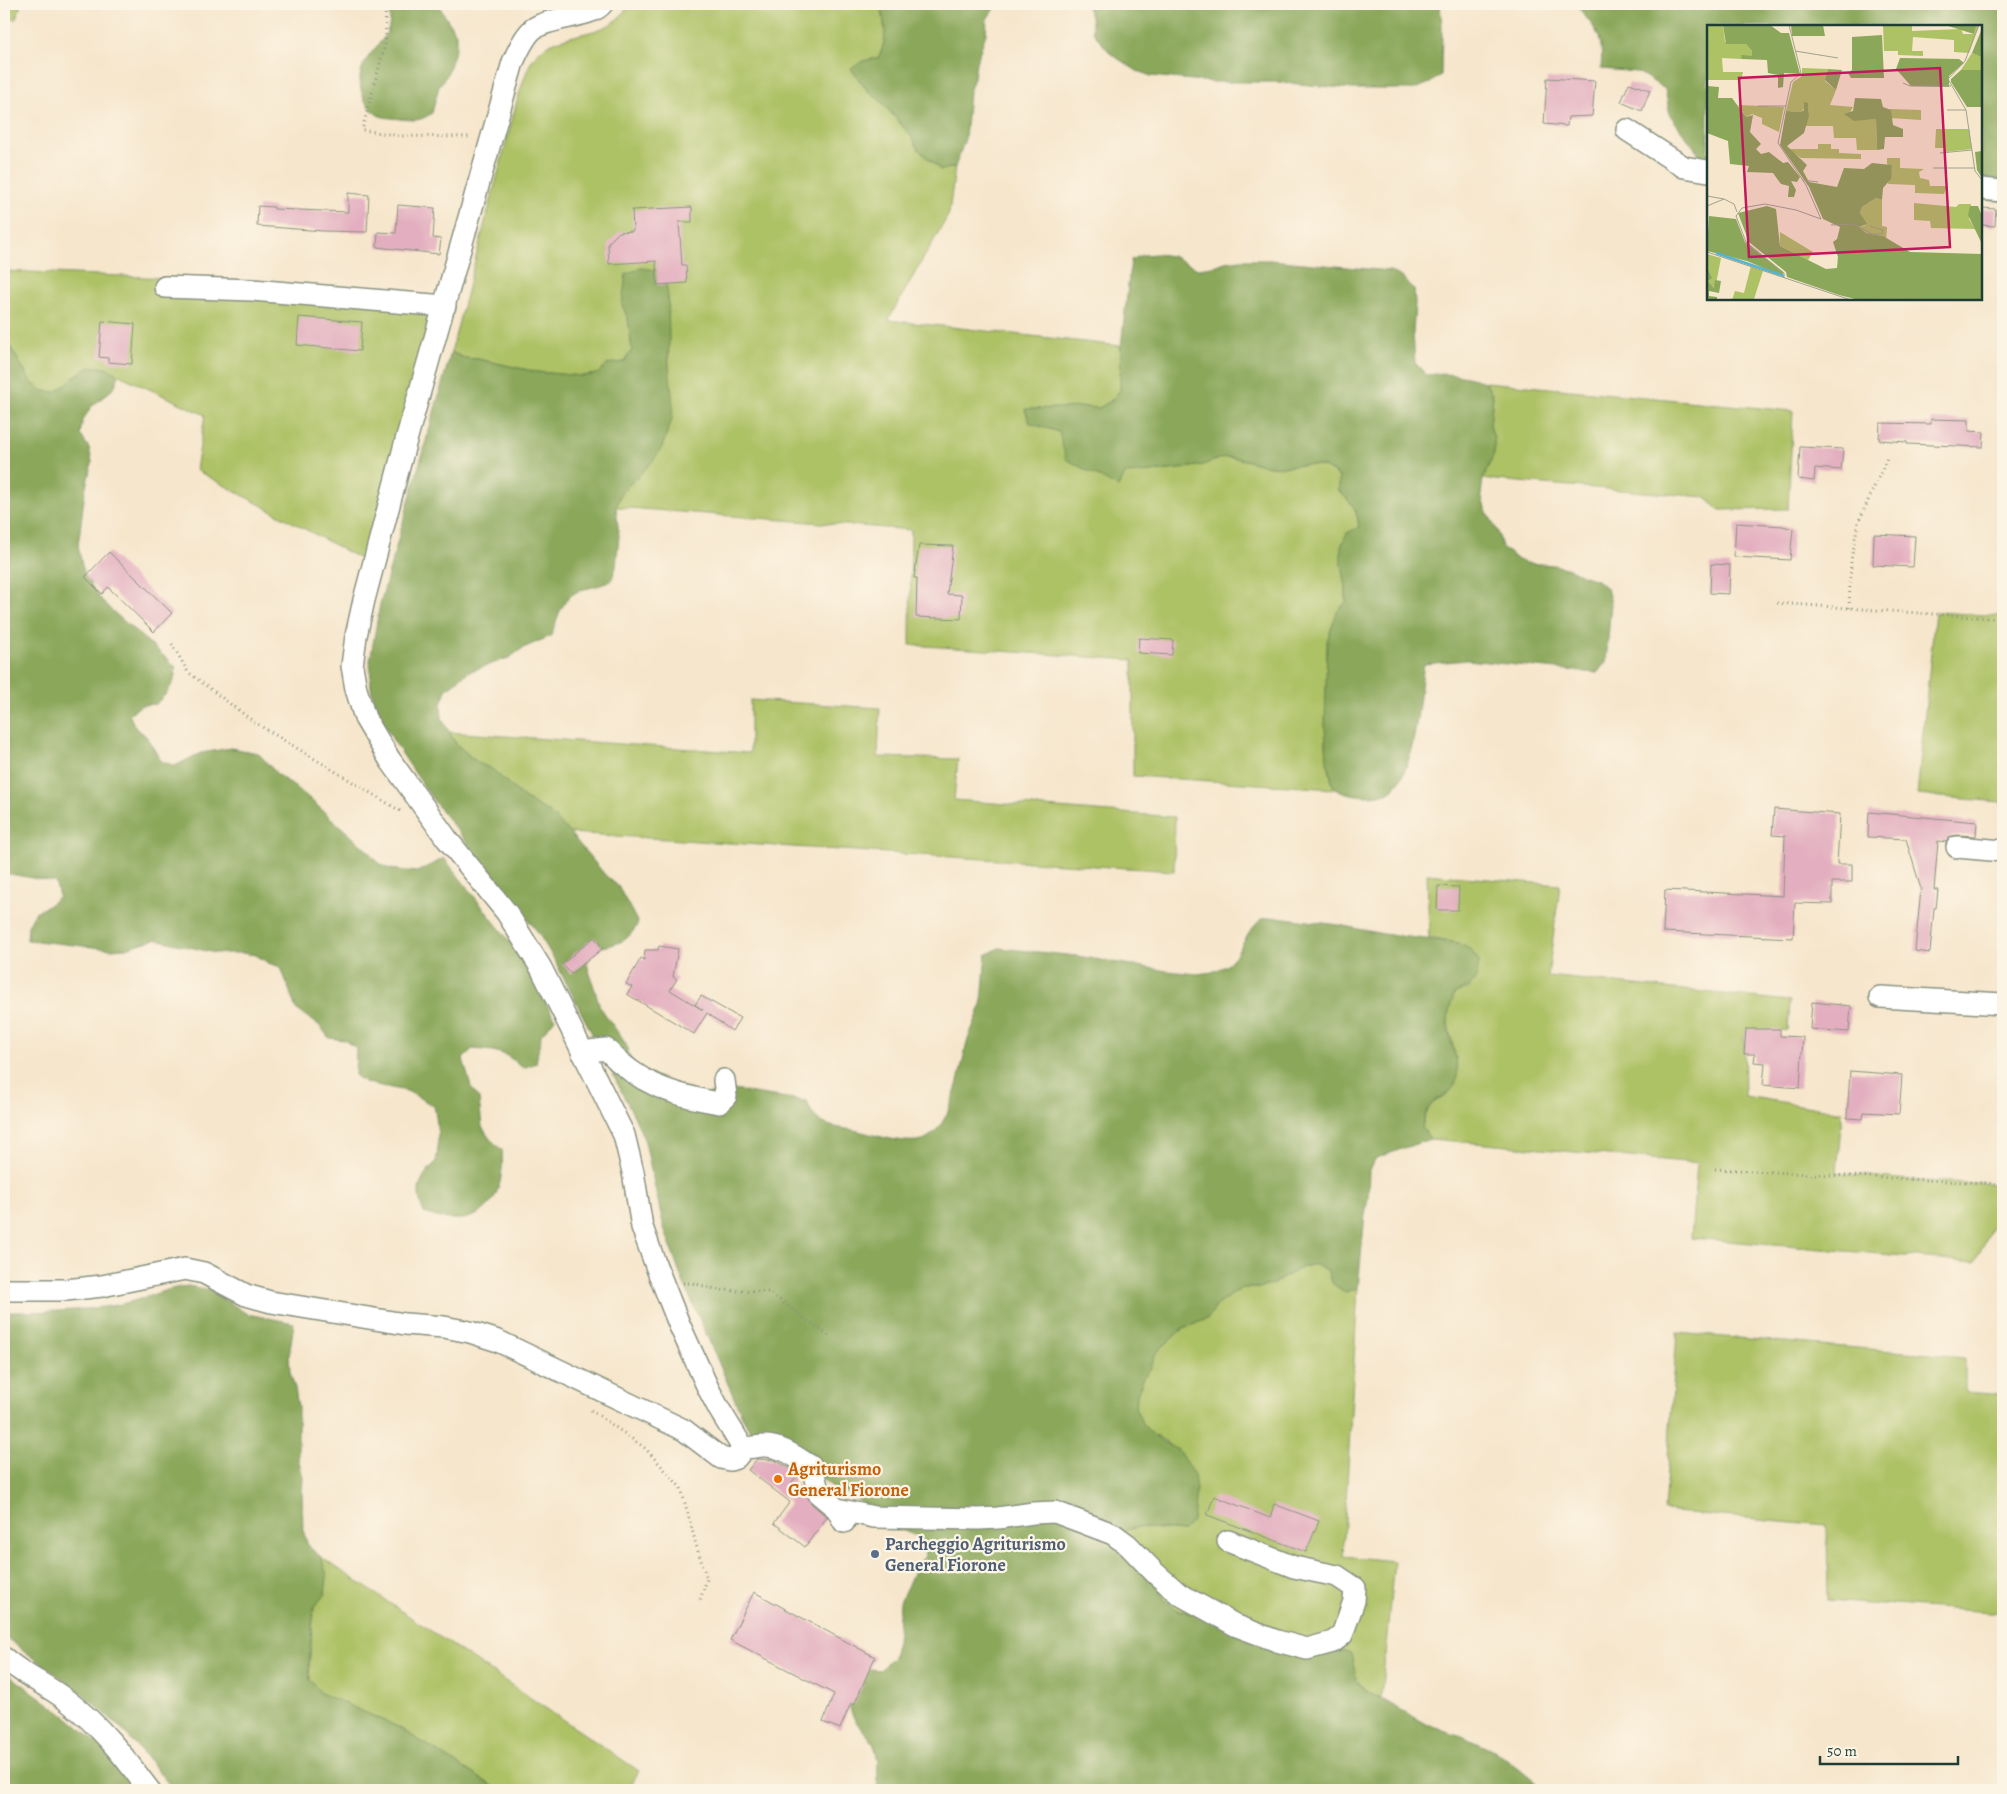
<svg xmlns="http://www.w3.org/2000/svg" width="2007" height="1794" viewBox="0 0 2007 1794" font-family="Alegreya,serif">
<rect width="100%" height="100%" fill="#fcf5e5"/>
<filter id="ink" filterUnits="userSpaceOnUse"><feTurbulence type="fractalNoise" baseFrequency=".02" numOctaves="2"/><feDisplacementMap in="SourceGraphic" scale="10" xChannelSelector="R" yChannelSelector="G"/><feConvolveMatrix kernelMatrix="1 2 1 2 8 2 1 2 1" color-interpolation-filters="sRGB"/></filter>
<filter id="wash" filterUnits="userSpaceOnUse"><feTurbulence type="fractalNoise" baseFrequency=".0096" numOctaves="4" result="noise"/><feDisplacementMap in="SourceGraphic" scale="20" xChannelSelector="R" yChannelSelector="G"/><feGaussianBlur stdDeviation="1.12" result="paint"/><feColorMatrix in="noise" values="0 0 0 0 0 0 0 0 0 0 0 0 0 0 0 0 0 1.4 0 .05"/><feComposite in="paint" operator="in"/></filter>
<g filter="url(#wash)">
<rect width="100%" height="100%" fill="#f6e6cc"/>
<path fill="#adc165" stroke="#667f4c" d="M 4,4 L 21,4 L 16,19 L 4,18 Z
M 628,4 L 881,4 C 884,25 889,38 878,58 L 863,61 L 859,81 L 869,92 L 881,101 L 911,136 L 919,150 L 940,170 L 955,167 L 949,214 L 888,320 L 1121,346 L 1120,390 L 1111,401 L 1099,408 L 1084,407 L 1025,410 L 1030,423 L 1059,432 L 1118,487 L 1125,474 C 1151,472 1177,470 1202,465 C 1210,463 1220,457 1228,457 C 1242,458 1256,464 1270,466 C 1297,469 1314,456 1339,477 L 1339,491 C 1352,503 1357,509 1359,527 L 1347,534 L 1341,560 L 1345,573 L 1346,602 L 1337,612 C 1331,670 1317,732 1334,789 L 1133,776 L 1133,660 L 910,645 L 911,530 L 616,507 L 621,493 L 653,461 L 669,371 L 668,296 L 622,305 L 628,318 L 632,350 L 624,362 L 607,364 L 597,374 L 582,376 L 537,372 L 478,359 L 464,358 L 451,352 L 518,97 C 524,81 528,59 542,49 C 566,30 616,38 628,4 Z
M 4,271 L 239,281 L 433,315 L 364,561 L 196,470 L 205,415 L 119,375 L 106,367 L 79,373 L 68,384 L 56,392 L 43,391 L 31,382 L 8,343 L 4,339 Z
M 1485,382 L 1793,411 L 1788,509 L 1718,510 L 1706,497 L 1483,479 L 1494,453 L 1494,439 L 1490,425 L 1493,396 Z
M 1935,612 L 2003,616 L 2003,815 L 2001,802 L 1917,795 Z
M 750,700 L 880,708 L 878,757 L 958,759 L 954,800 L 1175,817 L 1174,871 L 570,833 L 550,813 L 524,798 L 492,769 L 478,763 L 456,744 L 448,732 L 750,753 Z
M 1427,874 L 1560,885 L 1548,976 L 1790,1001 L 1788,1030 L 1744,1034 L 1745,1096 L 1842,1112 L 1837,1173 L 1920,1181 L 2003,1184 L 2003,1205 L 1975,1262 L 1691,1238 L 1697,1163 L 1430,1139 L 1422,1128 C 1426,1109 1430,1103 1447,1095 L 1455,1054 L 1448,1024 L 1449,1010 L 1454,993 L 1470,988 L 1459,943 L 1429,938 Z
M 1315,1264 L 1327,1270 L 1333,1284 L 1345,1292 L 1358,1288 L 1343,1556 L 1394,1561 L 1381,1698 C 1365,1690 1359,1686 1353,1668 L 1192,1613 L 1178,1610 L 1166,1602 L 1123,1531 L 1138,1527 L 1183,1531 L 1166,1441 L 1152,1435 L 1142,1423 L 1136,1410 L 1137,1395 L 1142,1381 L 1151,1367 L 1155,1353 L 1181,1330 L 1208,1318 L 1218,1304 L 1242,1288 L 1258,1288 L 1273,1284 L 1300,1268 Z
M 1677,1333 L 1965,1357 L 1965,1392 L 2003,1395 L 2003,1613 L 1828,1600 L 1827,1525 L 1664,1511 Z
M 321,1557 L 639,1771 L 628,1790 L 499,1790 L 398,1727 L 320,1693 L 310,1680 L 309,1664 L 314,1607 L 325,1594 L 327,1576 Z"/>
<path fill="#8aa75a" stroke="#547247" d="M 388,4 L 438,4 L 456,34 L 456,48 L 447,75 L 439,86 L 432,113 C 419,122 415,120 400,119 C 394,118 383,118 378,115 C 362,105 355,80 364,64 C 377,40 396,37 388,4 Z
M 881,4 L 997,4 L 987,19 L 986,34 L 976,62 L 974,78 L 969,92 L 965,139 L 955,167 L 941,170 L 919,150 L 911,136 L 881,101 L 869,92 L 851,69 L 863,61 L 878,58 C 889,38 884,25 881,4 Z
M 1086,4 L 1440,4 L 1442,28 L 1441,75 L 1430,83 L 1415,89 L 1353,89 L 1277,82 L 1213,82 L 1151,76 L 1137,71 L 1111,54 L 1093,32 L 1091,17 Z
M 1576,4 L 2003,4 L 2003,201 L 1981,198 L 1981,26 L 1708,26 L 1708,166 L 1670,115 L 1665,89 L 1638,72 L 1601,69 C 1604,31 1595,31 1576,4 Z
M 1157,254 L 1172,256 L 1198,269 L 1212,267 L 1225,262 L 1241,260 L 1270,260 L 1390,271 L 1403,278 L 1414,290 L 1415,304 L 1413,333 L 1415,363 L 1427,375 C 1448,372 1465,376 1485,382 L 1493,396 L 1490,425 L 1494,439 L 1494,453 L 1483,479 L 1481,495 L 1485,508 L 1498,532 L 1502,547 L 1514,557 L 1526,563 L 1554,565 L 1570,569 L 1582,575 L 1597,580 L 1607,589 L 1611,603 L 1606,662 L 1597,673 L 1467,660 L 1424,664 C 1419,693 1416,775 1390,791 C 1374,800 1350,795 1334,789 L 1327,761 L 1325,728 L 1327,641 L 1337,612 L 1346,602 L 1346,587 L 1341,560 L 1341,546 L 1347,533 L 1359,527 C 1357,509 1352,503 1339,491 L 1339,476 C 1312,455 1298,470 1270,466 C 1256,464 1242,458 1228,457 C 1220,457 1210,463 1202,465 C 1177,470 1151,472 1125,474 L 1118,487 L 1066,459 L 1059,432 L 1030,423 L 1025,409 L 1084,407 L 1099,408 L 1111,401 L 1120,390 L 1121,346 L 1131,260 L 1143,255 Z
M 641,268 L 656,270 L 666,282 L 668,296 L 669,342 L 668,357 L 673,405 L 672,419 L 662,447 L 653,461 L 621,493 L 616,507 L 619,536 L 616,567 L 611,581 C 602,585 594,587 584,589 C 562,595 558,617 551,636 L 523,648 L 509,658 L 468,672 L 446,690 L 441,704 L 442,719 L 456,744 L 478,763 L 492,769 L 524,798 L 550,813 L 570,833 L 606,876 L 618,886 L 638,923 C 625,947 616,942 592,950 L 587,964 L 600,1007 L 626,1044 L 630,1057 L 638,1069 L 703,1095 L 733,1090 L 807,1101 C 815,1128 833,1126 858,1131 C 875,1135 908,1146 925,1139 C 953,1126 960,1069 967,1043 C 971,1028 979,1016 982,1000 C 984,985 984,970 986,955 L 999,948 L 1077,956 L 1167,971 L 1197,974 L 1212,972 L 1226,966 L 1236,955 L 1251,930 L 1261,919 L 1277,917 L 1339,925 L 1383,934 L 1459,943 L 1471,950 L 1479,961 C 1477,982 1474,986 1455,993 C 1451,1003 1448,1013 1448,1023 C 1448,1042 1463,1065 1455,1084 C 1451,1094 1443,1095 1435,1101 C 1426,1107 1424,1118 1422,1127 L 1430,1139 L 1376,1158 L 1369,1170 L 1368,1199 L 1365,1214 L 1358,1288 L 1345,1292 L 1333,1284 L 1327,1270 L 1315,1264 L 1300,1268 L 1273,1284 L 1258,1288 L 1242,1288 L 1218,1304 L 1208,1318 L 1181,1330 L 1156,1353 L 1151,1367 L 1142,1381 L 1137,1395 L 1136,1410 L 1142,1423 L 1152,1435 L 1178,1450 L 1194,1475 L 1196,1490 L 1193,1521 L 1183,1531 L 1138,1527 L 1123,1531 L 1166,1602 L 1178,1610 L 1337,1649 L 1351,1654 L 1357,1681 L 1367,1691 L 1432,1727 L 1462,1736 L 1502,1755 L 1536,1783 L 1540,1790 L 879,1790 C 876,1776 880,1762 875,1748 C 871,1736 861,1730 855,1720 C 845,1704 848,1685 848,1667 L 880,1670 L 893,1657 L 897,1641 L 900,1602 L 914,1571 L 925,1556 L 922,1538 L 904,1531 L 891,1521 L 876,1515 L 850,1494 L 834,1488 L 806,1467 L 755,1440 L 742,1416 L 682,1279 L 664,1228 L 645,1142 L 637,1122 L 554,959 L 537,931 L 433,800 L 393,740 L 375,706 L 371,688 L 370,661 L 380,604 L 451,352 L 464,358 L 478,359 L 537,372 L 582,376 L 597,374 L 607,364 L 624,362 L 632,350 L 628,318 L 622,305 L 626,274 Z
M 4,339 L 8,343 L 31,382 L 43,391 L 56,392 C 80,375 88,355 119,375 L 114,388 L 91,407 L 83,420 L 80,434 L 89,448 L 92,462 L 85,491 L 78,546 L 84,574 L 99,597 L 109,608 L 176,667 L 174,681 L 166,694 L 156,704 L 142,705 L 129,714 L 135,727 L 146,736 L 161,761 L 175,766 L 201,753 L 231,748 L 258,753 L 278,775 L 303,793 L 368,851 L 377,862 L 390,869 L 417,872 L 444,858 L 514,947 L 555,1019 L 541,1035 L 536,1063 L 523,1068 C 504,1051 497,1051 472,1049 L 463,1059 L 471,1087 L 479,1099 L 482,1127 L 490,1139 L 502,1150 C 506,1204 478,1233 424,1213 C 418,1198 416,1187 426,1173 C 429,1169 434,1165 436,1161 C 440,1148 437,1118 434,1106 L 407,1091 L 366,1083 L 355,1075 L 356,1048 L 344,1040 L 329,1038 L 320,1026 L 296,1009 L 281,967 L 268,963 L 256,955 L 242,953 L 215,953 L 155,939 L 126,948 L 111,949 L 27,940 L 28,926 L 35,912 L 48,906 L 59,896 L 55,882 L 4,873 Z
M 188,1286 L 211,1290 L 247,1314 L 294,1323 L 289,1356 L 290,1372 L 295,1388 L 298,1407 L 298,1458 L 303,1477 L 302,1493 L 303,1530 L 308,1546 L 321,1557 L 327,1575 L 325,1594 L 314,1607 L 309,1664 L 310,1680 L 321,1693 L 398,1727 L 499,1790 L 174,1790 L 122,1729 L 84,1695 L 8,1639 L 4,1633 L 4,1312 C 44,1312 83,1311 122,1304 C 145,1299 165,1288 188,1286 Z
M 4,1671 L 67,1717 L 102,1747 L 139,1790 L 4,1790 Z"/>
<g id="blocks">
<path fill="#e3afc0" d="M 1547,78 L 1595,81 L 1592,116 L 1568,117 L 1567,126 L 1544,124 Z
M 1629,83 L 1650,90 L 1642,111 L 1621,102 Z
M 348,193 L 369,195 L 367,232 L 323,231 L 257,226 L 258,206 L 274,207 L 274,209 L 348,212 Z
M 398,205 L 435,208 L 433,238 L 441,239 L 439,254 L 377,247 L 378,232 L 396,233 Z
M 692,207 L 692,222 L 679,222 L 682,265 L 686,265 L 687,283 L 657,285 L 656,261 L 609,264 L 608,243 L 619,232 L 633,231 L 632,210 Z
M 1981,208 L 1996,209 L 1995,226 L 1981,225 Z
M 299,317 L 362,322 L 360,351 L 297,345 Z
M 102,321 L 135,324 L 132,364 L 108,362 L 108,358 L 99,357 Z
M 1931,419 L 1969,420 L 1969,431 L 1984,432 L 1983,447 L 1907,444 L 1907,442 L 1879,440 L 1880,423 L 1931,424 Z
M 1800,447 L 1843,449 L 1841,470 L 1815,468 L 1814,481 L 1798,479 Z
M 1736,523 L 1783,526 L 1793,529 L 1790,560 L 1734,557 Z
M 1874,534 L 1915,536 L 1913,567 L 1873,565 Z
M 919,545 L 953,546 L 947,594 L 962,595 L 961,619 L 916,617 L 917,578 L 914,578 Z
M 109,552 L 172,613 L 154,632 L 108,587 L 102,594 L 85,577 Z
M 1711,564 L 1730,565 L 1729,594 L 1710,593 Z
M 1139,638 L 1173,640 L 1172,655 L 1138,653 Z
M 1774,809 L 1840,814 L 1837,864 L 1852,864 L 1852,882 L 1832,882 L 1832,904 L 1795,903 L 1793,938 L 1663,932 L 1665,890 L 1783,896 L 1785,836 L 1772,835 Z
M 1869,812 L 1977,822 L 1976,836 L 1958,835 L 1951,836 L 1946,842 L 1938,841 L 1934,890 L 1938,890 L 1936,908 L 1934,908 L 1930,953 L 1915,951 L 1921,889 L 1906,839 L 1868,837 Z
M 1438,886 L 1459,887 L 1458,910 L 1437,910 Z
M 594,937 L 603,948 L 571,974 L 562,964 Z
M 659,946 L 678,949 L 673,977 L 677,979 L 670,990 L 703,1010 L 695,1005 L 701,996 L 740,1018 L 732,1031 L 707,1013 L 694,1034 L 627,994 L 632,987 L 626,984 L 641,958 L 644,960 L 645,950 L 658,950 Z
M 1812,1002 L 1851,1006 L 1849,1032 L 1810,1029 Z
M 1746,1029 L 1780,1029 L 1780,1036 L 1803,1037 L 1800,1088 L 1763,1085 L 1765,1063 L 1754,1062 L 1755,1054 L 1744,1054 Z
M 1850,1071 L 1902,1075 L 1899,1114 L 1864,1112 L 1863,1119 L 1847,1118 Z
M 757,1459 L 774,1460 L 799,1473 L 792,1482 L 806,1492 L 811,1503 L 827,1517 L 805,1547 L 774,1523 L 790,1502 L 748,1470 Z
M 1214,1496 L 1270,1518 L 1274,1504 L 1319,1521 L 1306,1552 L 1207,1515 Z
M 754,1592 L 875,1657 L 854,1705 L 851,1703 L 840,1729 L 823,1722 L 834,1694 L 730,1640 Z"/>
</g>
</g>
<g filter="url(#ink)">
<use href="#blocks" fill-opacity="0" stroke="#8a9280" stroke-width="1"/>
<g fill="none" stroke-linecap="round" stroke-linejoin="round">
<g stroke="#8a9280" stroke-width="24">
<path id="minor" d="M 1627,130 L 1684,167 L 1708,171
M 1981,189 L 2003,191
M 165,287 L 252,290 L 445,306
M 1957,847 L 2003,851
M 1880,997 L 2003,1004
M 582,1052 L 606,1049 C 639,1084 672,1095 719,1103 L 726,1096 L 724,1080
M 4,1290 L 66,1290 L 102,1286 L 185,1269 L 204,1273 L 246,1295 L 271,1302 L 405,1324 L 444,1327 L 470,1332 L 498,1341 L 684,1430 L 721,1458 L 730,1460 L 736,1458 L 740,1453 L 741,1445 L 719,1409 L 708,1388 L 679,1324 L 656,1266 L 642,1227 L 633,1172 L 624,1135 L 541,968 L 507,913 L 447,839 L 390,760 L 365,718 L 356,689 L 352,666 L 356,636 L 364,600 L 405,444 L 513,62 C 518,51 524,37 533,29 C 549,17 593,17 602,4
M 741,1445 C 753,1450 753,1446 764,1446 C 783,1446 797,1458 812,1467 L 819,1494 L 837,1509 L 844,1522
M 837,1509 L 874,1517 L 979,1519 L 998,1518 L 1033,1513 L 1055,1512 L 1113,1534 L 1128,1545 L 1155,1573 L 1179,1594 L 1237,1626 L 1277,1641 L 1307,1649 L 1333,1642 L 1342,1635 L 1354,1601 L 1355,1588 L 1337,1576 L 1294,1567 L 1228,1541
M 4,1658 C 22,1674 45,1684 65,1699 C 100,1725 123,1755 149,1790"/>
</g>
<path stroke="#8a9280" stroke-width="3" stroke-dasharray="1 4" stroke-linecap="butt" d="M 385,4 L 386,41 L 362,130 L 402,136 L 472,137
M 1777,603 L 2003,619
M 1849,608 L 1851,560 L 1858,523 L 1888,456
M 172,644 L 188,672 L 254,722 L 402,812
M 1715,1169 L 2003,1184
M 683,1283 L 692,1283 L 719,1290 L 769,1292 L 829,1336
M 591,1410 L 645,1448 L 681,1488 L 697,1548 L 707,1579 L 699,1603"/>
<use href="#minor" stroke="#fff" stroke-width="21"/>
</g>
</g>
<circle fill="#e8710a" stroke="#fcf5e5" stroke-width="2" cx="778" cy="1479" r="5"/>
<circle fill="#5c6f8a" stroke="#fcf5e5" stroke-width="2" cx="875" cy="1554" r="5"/>
<g text-anchor="middle" stroke-width="4.5" stroke-linejoin="round" paint-order="stroke">
<g font-size="18" font-weight="bold" fill="#c56008" stroke="#fcf5e5" text-anchor="start">
<text x="788" y="1475">Agriturismo<tspan x="788" dy="21">General Fiorone</tspan></text>
</g>
<g font-size="18" font-weight="bold" fill="#4e5e75" stroke="#fcf5e5" text-anchor="start">
<text x="885" y="1550">Parcheggio Agriturismo<tspan x="885" dy="21">General Fiorone</tspan></text>
</g>
</g>
<g transform="translate(1707 25)">
<rect width="275" height="275" fill="#f6e6cc"/>
<path d="M 11,0 L 16,0 L 18,17 L 39,19 L 45,26 L 45,31 L 35,34 L 15,33 L 16,47 L 36,47 L 34,55 L 0,55 L 0,1 ZM 176,0 L 205,0 L 205,6 L 254,4 L 256,9 L 267,9 L 268,1 L 272,0 L 262,28 L 247,27 L 247,15 L 206,12 L 205,26 L 216,26 L 216,31 L 191,30 L 191,26 L 177,26 ZM 265,28 L 275,31 L 275,45 L 254,45 ZM 95,43 L 121,44 L 118,56 L 129,65 L 123,80 L 146,82 L 141,91 L 147,95 L 169,94 L 170,125 L 150,125 L 149,113 L 127,113 L 126,101 L 97,101 L 102,91 L 101,79 L 94,87 L 79,86 L 86,57 L 95,51 ZM 31,80 L 77,82 L 72,107 L 55,99 L 55,93 L 45,89 L 39,92 ZM 183,84 L 214,85 L 214,95 L 183,93 ZM 229,104 L 262,104 L 265,124 L 238,127 L 237,123 L 228,123 ZM 111,119 L 124,119 L 124,124 L 132,124 L 132,128 L 154,129 L 154,134 L 94,133 L 81,124 L 111,124 ZM 180,133 L 193,133 L 193,143 L 217,144 L 212,147 L 213,153 L 222,155 L 223,161 L 240,161 L 237,169 L 208,168 L 208,160 L 181,159 L 185,142 L 180,139 ZM 169,173 L 175,175 L 175,201 L 180,202 L 179,216 L 176,211 L 159,208 L 152,202 L 159,200 L 153,188 L 155,182 ZM 207,178 L 249,182 L 252,179 L 264,179 L 262,194 L 268,204 L 224,203 L 223,196 L 207,195 ZM 73,207 L 106,227 L 101,235 L 73,221 ZM 0,229 L 14,233 L 8,264 L 1,256 L 4,251 L 0,242 ZM 44,241 L 56,246 L 47,274 L 25,275 L 28,266 L 37,268 Z" fill="#adc165"/>
<path d="M 16,0 L 63,0 L 74,8 L 82,8 L 93,49 L 77,48 L 76,62 L 71,63 L 71,50 L 61,48 L 60,35 L 35,34 L 34,30 L 45,31 L 45,26 L 39,19 L 19,19 ZM 84,0 L 116,0 L 118,11 L 85,11 ZM 238,0 L 269,0 L 267,9 ZM 274,6 L 275,7 L 275,32 L 265,28 ZM 175,10 L 177,53 L 144,53 L 141,48 L 145,45 L 145,12 ZM 193,33 L 252,34 L 257,38 L 242,51 L 242,62 L 204,61 L 189,44 ZM 121,44 L 135,45 L 129,65 L 118,55 ZM 254,45 L 275,45 L 275,82 L 260,82 L 244,57 L 244,54 ZM 0,61 L 12,62 L 11,73 L 25,73 L 39,92 L 46,90 L 43,107 L 54,119 L 49,124 L 54,129 L 62,127 L 76,138 L 81,137 L 93,152 L 90,157 L 84,156 L 89,165 L 87,172 L 81,172 L 82,161 L 74,159 L 66,148 L 40,147 L 42,141 L 23,139 L 21,116 L 0,108 ZM 148,73 L 174,74 L 176,82 L 184,85 L 186,100 L 196,104 L 196,112 L 178,112 L 177,124 L 170,125 L 169,94 L 147,96 L 137,89 L 146,86 ZM 97,77 L 101,78 L 102,91 L 97,108 L 80,121 L 100,140 L 96,146 L 102,157 L 130,162 L 137,143 L 157,144 L 165,138 L 185,140 L 184,154 L 176,163 L 175,175 L 169,173 L 155,182 L 153,188 L 160,199 L 152,202 L 159,208 L 176,211 L 203,227 L 275,229 L 275,275 L 152,275 L 132,270 L 80,252 L 79,247 L 42,217 L 31,188 L 60,181 L 69,184 L 73,221 L 119,244 L 130,243 L 131,232 L 126,217 L 130,214 L 133,202 L 116,194 L 102,162 L 73,120 L 79,86 L 94,87 L 97,85 ZM 275,126 L 275,153 L 270,145 L 268,127 ZM 263,181 L 271,181 L 275,191 L 275,219 L 261,190 ZM 2,191 L 29,194 L 38,217 L 76,247 L 76,251 L 40,236 L 0,226 ZM 0,242 L 5,253 L 1,256 L 7,263 L 8,255 L 14,256 L 12,268 L 2,266 L 2,271 L 10,272 L 10,275 L 0,275 Z" fill="#8aa75a"/>
<path fill="none" stroke="#54b5d2" stroke-width="2.5" d="M 9,228 L 77,251"/>
<path fill="none" stroke="#a0a28f" stroke-width="1" d="M 272,0 L 258,36 L 241,54 L 259,85 L 268,146 L 275,155M 88,26 L 131,33M 196,58 L 203,61 L 244,61M 51,81 L 79,81M 240,85 L 259,85M 233,128 L 265,125M 226,143 L 268,143M 96,155 L 111,157M 0,171 L 17,174M 0,181 L 17,174 L 27,179 L 30,187M 124,200 L 146,199 L 165,209 L 175,209 L 176,205 L 163,201M 0,227 L 144,275M 77,253 L 77,248 L 39,217 L 29,191 L 35,183 L 58,179 L 89,185 L 114,194 L 99,160 L 71,118 L 84,57 L 94,48 L 82,0"/>
<path fill="#c2185b" fill-opacity="0.15" stroke="#c2185b" stroke-width="2.5" d="M 233,43 L 243,222 L 42,232 L 32,53 Z"/>
<rect width="275" height="275" fill="none" stroke="#1f3d34" stroke-width="2.5"/>
</g>
<rect width="2007" height="1794" fill="none" stroke="#fcf5e5" stroke-width="20"/>
<path d="M1820 1756v8h138v-8" fill="none" stroke="#1f3d34" stroke-width="2.5"/>
<text x="1827" y="1756" font-size="15" fill="#1f3d34" stroke="#fcf5e5" stroke-width="4" paint-order="stroke">50 m</text>
</svg>
